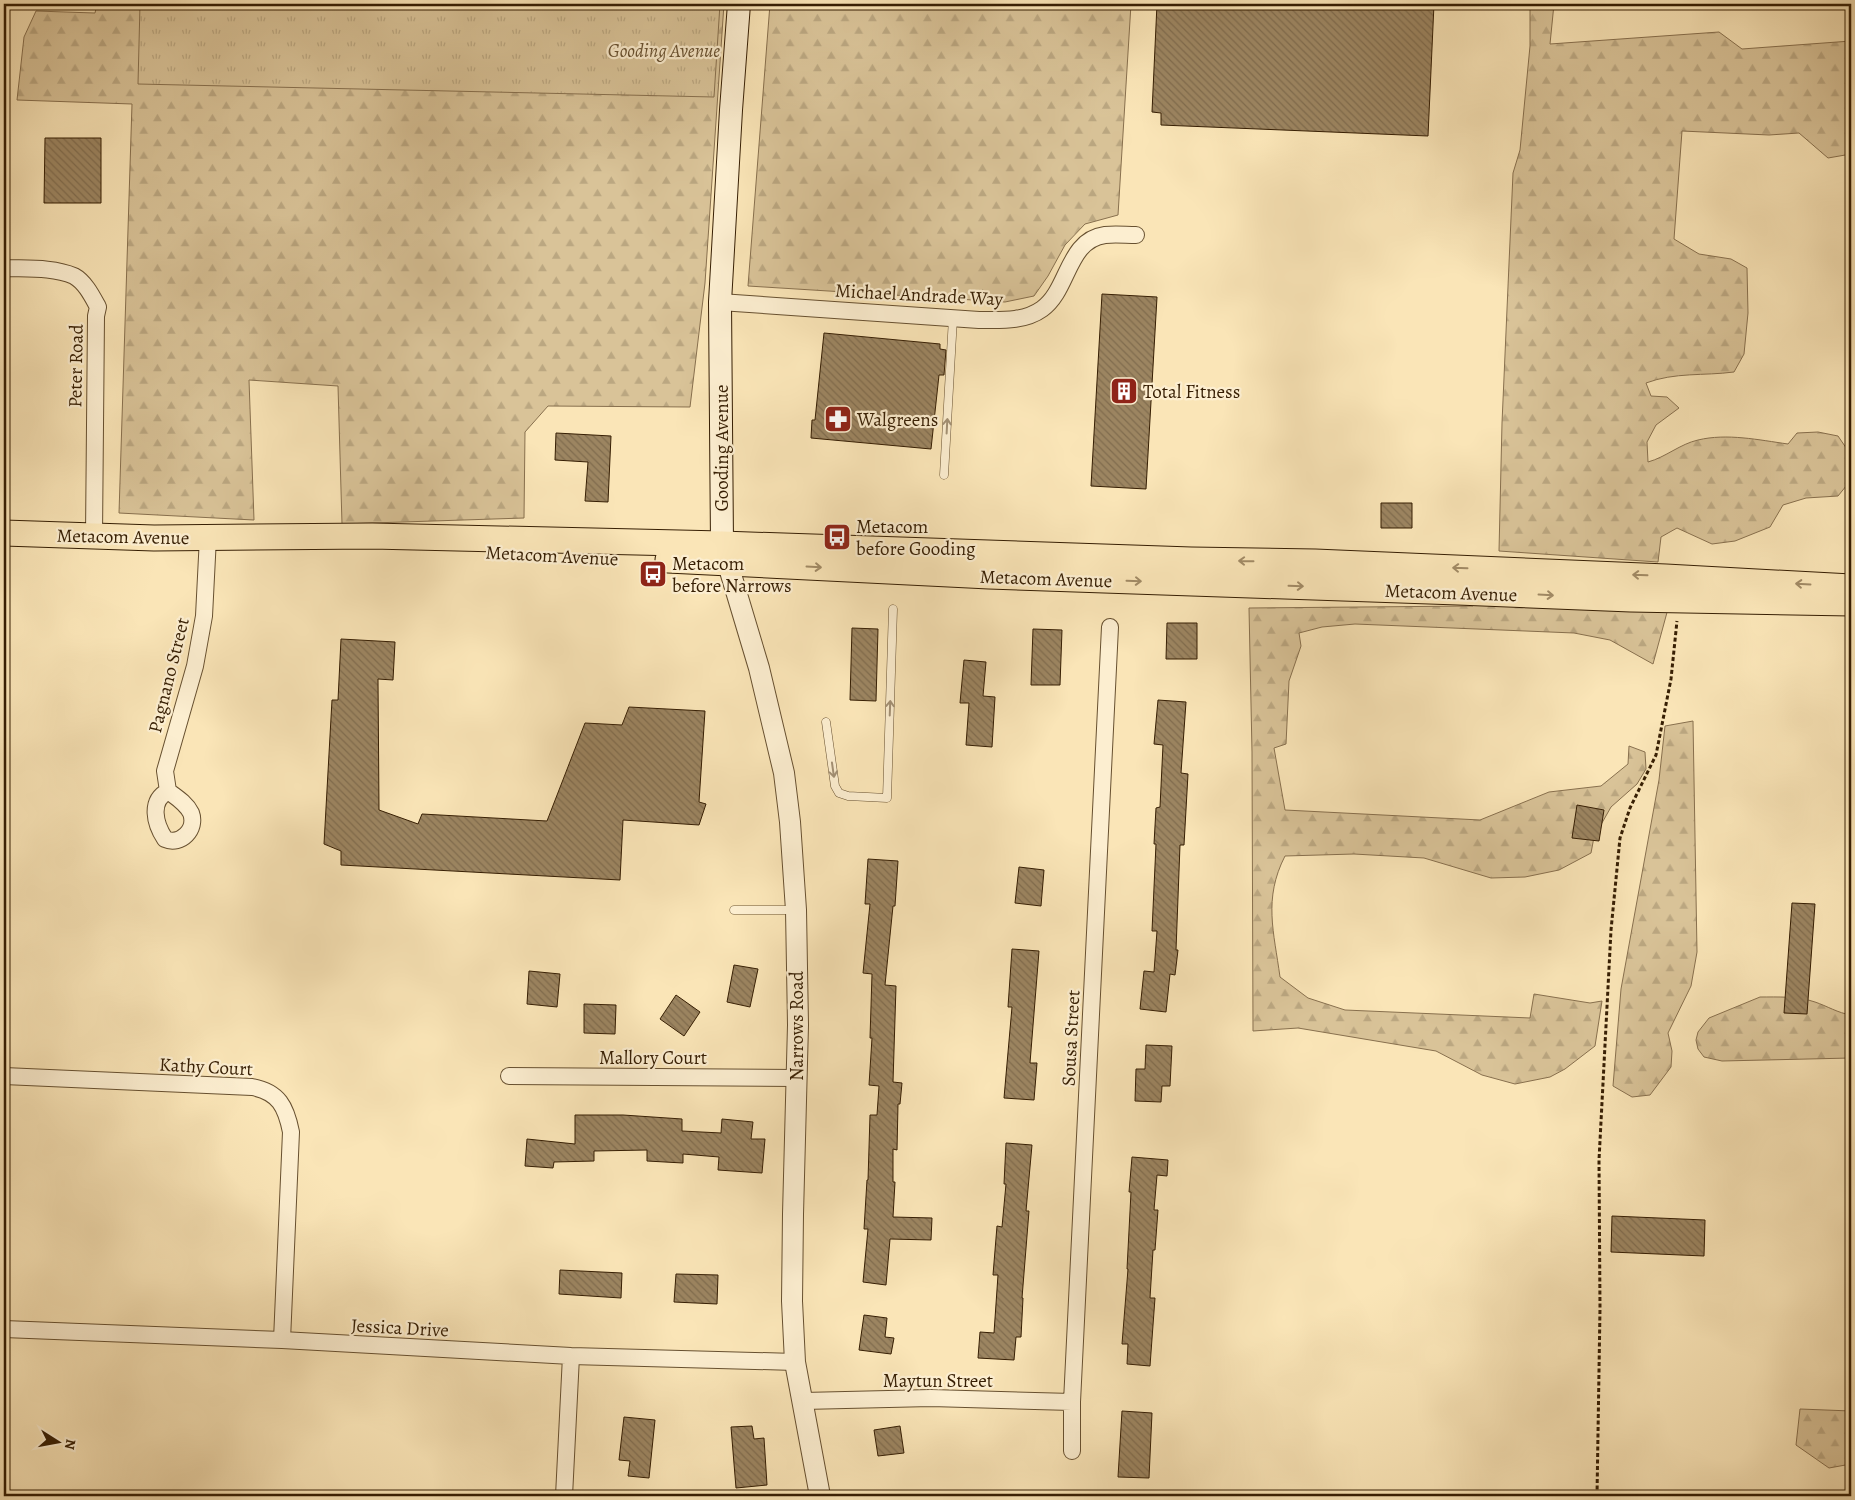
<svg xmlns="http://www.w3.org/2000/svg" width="1855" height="1500" viewBox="0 0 1855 1500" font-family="Alegreya,serif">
<defs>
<pattern id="forest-firs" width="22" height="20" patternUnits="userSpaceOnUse" patternTransform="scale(1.25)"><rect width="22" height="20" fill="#d9c398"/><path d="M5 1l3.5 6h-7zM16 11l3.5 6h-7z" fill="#bba781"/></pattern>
<pattern id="park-tufts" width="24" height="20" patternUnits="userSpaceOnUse" patternTransform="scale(1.25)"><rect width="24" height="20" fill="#d9c398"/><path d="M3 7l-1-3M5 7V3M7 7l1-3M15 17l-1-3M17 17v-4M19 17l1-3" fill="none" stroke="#bba781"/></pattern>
<pattern id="building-back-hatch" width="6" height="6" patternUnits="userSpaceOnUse" patternTransform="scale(1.25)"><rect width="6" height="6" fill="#9c8561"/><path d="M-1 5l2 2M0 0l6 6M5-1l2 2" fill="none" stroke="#806c4e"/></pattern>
</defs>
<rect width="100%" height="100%" fill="#fae5b7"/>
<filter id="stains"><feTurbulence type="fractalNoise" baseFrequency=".004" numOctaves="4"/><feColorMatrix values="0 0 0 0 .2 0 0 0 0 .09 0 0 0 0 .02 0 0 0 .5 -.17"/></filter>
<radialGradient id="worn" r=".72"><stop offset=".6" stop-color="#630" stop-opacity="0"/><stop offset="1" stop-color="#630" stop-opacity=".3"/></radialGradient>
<path fill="url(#forest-firs)" stroke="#88704e" d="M 97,4 L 724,4 L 705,283 L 690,407 L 548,406 L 525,432 L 524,518 L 342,524 L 338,386 L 249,380 L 254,520 L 119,513 L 132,104 L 17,100 L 24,37 L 36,11 L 95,13 Z
M 770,4 L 1131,4 L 1118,215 L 1085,224 L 1065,245 L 1048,276 L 1034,296 L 1005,302 L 748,286 Z
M 1530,4 L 1554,4 L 1550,44 L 1719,32 L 1742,49 L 1851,41 L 1851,154 L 1828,158 L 1799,133 L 1769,135 L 1682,131 L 1674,239 L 1699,254 L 1731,259 L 1747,268 L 1748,313 L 1744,354 L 1734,372 C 1704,376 1675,372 1646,383 L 1651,396 L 1667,397 L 1679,408 L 1656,425 L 1647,442 L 1648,462 C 1666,457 1680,444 1698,440 C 1727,433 1759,440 1788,444 L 1797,433 L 1818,432 L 1838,436 L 1851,455 L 1851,480 L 1838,496 L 1806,498 L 1783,505 L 1770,527 L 1735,541 L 1712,544 L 1677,528 L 1661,537 L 1658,562 L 1499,551 L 1502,423 L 1513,173 L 1520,150 L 1530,46 Z
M 1481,596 L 1669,605 L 1653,664 L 1610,640 L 1574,633 L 1355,624 L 1322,627 L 1299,633 L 1301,646 L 1289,681 L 1286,744 L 1274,748 L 1285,810 L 1480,820 L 1549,792 L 1601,786 L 1628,764 L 1629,746 L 1645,752 L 1646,769 L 1637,784 L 1611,807 L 1594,837 L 1591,853 L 1559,870 L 1525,877 L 1491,878 L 1424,858 L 1354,854 L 1285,856 C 1263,899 1274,932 1280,977 L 1308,998 L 1345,1010 L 1530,1018 L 1534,994 L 1590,1003 L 1602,1001 L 1595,1046 L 1565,1069 L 1550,1077 L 1515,1084 L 1482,1075 L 1436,1051 L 1298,1028 L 1253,1031 L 1252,752 L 1249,608 L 1473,606 Z
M 1693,721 L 1697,952 L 1691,986 L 1668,1033 L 1672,1051 L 1671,1067 L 1650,1095 L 1632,1097 L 1613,1086 L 1621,989 L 1659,780 L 1665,726 Z
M 1760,997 C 1778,997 1798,996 1815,1002 C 1827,1006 1838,1013 1851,1015 L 1851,1058 L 1722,1061 L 1704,1057 L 1698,1049 L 1696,1040 L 1698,1032 L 1709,1018 Z
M 1800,1409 L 1851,1411 L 1851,1464 L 1829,1468 L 1796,1445 Z"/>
<path fill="url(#park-tufts)" stroke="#88704e" d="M 140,4 L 720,4 L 714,97 L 138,84 Z"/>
<path fill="url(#building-back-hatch)" stroke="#361e03" d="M 1157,4 L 1434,4 L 1428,136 L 1161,125 L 1161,113 L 1152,112 Z
M 45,138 L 101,138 L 101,203 L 44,203 Z
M 1102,294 L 1157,297 L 1146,489 L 1091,486 Z
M 824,333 L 940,344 L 940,349 L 946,350 L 944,375 L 939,375 L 931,449 L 811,438 L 812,420 L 815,420 Z
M 556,433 L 611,436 L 608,502 L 585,501 L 588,462 L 555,460 Z
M 1381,503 L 1412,503 L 1412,528 L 1381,528 Z
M 1167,623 L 1197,623 L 1197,659 L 1166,659 Z
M 852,628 L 878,629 L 876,701 L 850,700 Z
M 1033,629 L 1062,630 L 1060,685 L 1031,685 Z
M 341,639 L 395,642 L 393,680 L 378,679 L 379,810 L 418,824 L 422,814 L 547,821 L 585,723 L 622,725 L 629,707 L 705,711 L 699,802 L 706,804 L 699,825 L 623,820 L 620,880 L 341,865 L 341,851 L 324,844 L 332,700 L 338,700 Z
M 964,660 L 986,662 L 983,696 L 995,697 L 992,747 L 966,745 L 969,703 L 960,703 Z
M 1158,700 L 1186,702 L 1181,773 L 1188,774 L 1184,845 L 1180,845 L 1176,950 L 1178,950 L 1175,975 L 1170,974 L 1166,1012 L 1140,1009 L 1144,971 L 1154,972 L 1157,931 L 1152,931 L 1156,844 L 1154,844 L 1156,808 L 1160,807 L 1163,745 L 1154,744 Z
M 1577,805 L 1604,810 L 1599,841 L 1572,838 Z
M 868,859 L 898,861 L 895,906 L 893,906 L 885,985 L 896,986 L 893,1082 L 902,1083 L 900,1104 L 898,1104 L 897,1150 L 893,1149 L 893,1182 L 895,1182 L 893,1217 L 932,1218 L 931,1240 L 890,1239 L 886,1285 L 863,1282 L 868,1229 L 864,1229 L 867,1180 L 868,1180 L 870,1115 L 877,1115 L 879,1086 L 869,1085 L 872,1038 L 870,1038 L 872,974 L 863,973 L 870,904 L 865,904 Z
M 1019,867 L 1044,870 L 1041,906 L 1015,903 Z
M 1792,903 L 1815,904 L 1807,1014 L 1784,1013 Z
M 1012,949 L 1039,951 L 1030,1063 L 1037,1063 L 1034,1100 L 1004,1098 L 1012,1007 L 1008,1007 Z
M 734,965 L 758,969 L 750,1007 L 727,1002 Z
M 529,971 L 560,974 L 557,1007 L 527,1004 Z
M 676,995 L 700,1012 L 684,1036 L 660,1019 Z
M 584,1004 L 616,1005 L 615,1034 L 584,1033 Z
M 1146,1045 L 1172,1046 L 1170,1086 L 1162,1086 L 1161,1102 L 1135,1101 L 1136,1069 L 1145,1069 Z
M 575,1115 L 623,1115 L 682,1119 L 682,1131 L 721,1133 L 722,1119 L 753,1122 L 751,1139 L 765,1139 L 762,1173 L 718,1170 L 719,1157 L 683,1154 L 683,1163 L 647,1161 L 647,1150 L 594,1151 L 594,1161 L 554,1162 L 553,1168 L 525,1166 L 527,1139 L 575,1144 Z
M 1006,1143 L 1032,1145 L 1026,1211 L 1029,1211 L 1022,1298 L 1023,1298 L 1021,1337 L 1016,1337 L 1014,1360 L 978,1358 L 980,1332 L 994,1333 L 998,1275 L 993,1275 L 997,1226 L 1002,1227 L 1006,1184 L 1004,1184 Z
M 1132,1157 L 1168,1160 L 1167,1176 L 1157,1175 L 1154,1210 L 1158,1210 L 1155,1250 L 1153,1250 L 1150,1298 L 1155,1298 L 1150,1366 L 1127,1364 L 1128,1344 L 1122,1344 L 1128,1269 L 1127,1269 L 1131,1192 L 1129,1192 Z
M 1612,1216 L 1705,1220 L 1704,1256 L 1611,1252 Z
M 560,1270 L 622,1273 L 621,1298 L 559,1294 Z
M 676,1274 L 718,1275 L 717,1304 L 674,1302 Z
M 864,1315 L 887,1318 L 885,1337 L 894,1338 L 891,1354 L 859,1350 Z
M 1122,1411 L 1152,1413 L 1149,1478 L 1118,1477 Z
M 624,1417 L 655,1420 L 649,1478 L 628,1476 L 630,1461 L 619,1460 Z
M 752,1426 L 754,1439 L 764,1438 L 767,1485 L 736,1488 L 731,1427 Z
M 900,1426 L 904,1453 L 878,1456 L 874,1430 Z"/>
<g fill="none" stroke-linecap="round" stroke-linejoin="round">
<g stroke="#675030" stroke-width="9">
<path id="service" d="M 944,475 L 953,318
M 826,722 L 835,786 L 839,793 L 848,796 L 887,798 L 893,609
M 734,910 L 795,910"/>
</g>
<g stroke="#675030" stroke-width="18">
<path id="minor" d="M 4,268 C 26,269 53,267 74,276 C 85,282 92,296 98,307 L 96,316 L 94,535
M 720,302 L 979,320 C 1000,320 1024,322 1042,309 C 1069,290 1067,240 1105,235 C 1115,234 1126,235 1136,235
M 168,791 L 165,771 L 195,666 L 204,616 L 208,537
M 168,791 C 176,797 186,803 191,813 C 197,829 181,846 165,839 C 155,824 149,801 168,791 Z
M 4,1076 L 252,1087 C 279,1092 286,1107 291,1132 L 282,1340
M 509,1076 L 796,1078
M 4,1329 L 282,1340 L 571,1356 L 795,1362
M 803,1401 L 931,1398 L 1072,1402
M 1072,1451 L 1072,1402 L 1110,627
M 564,1496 L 571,1356"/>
</g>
<g stroke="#675030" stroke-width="22">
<path id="tertiary" d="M 724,551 L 759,668 L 784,773 L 790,822 L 796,910 L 798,1025 L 793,1214 L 792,1301 L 795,1362 L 820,1496"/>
</g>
<g stroke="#361e03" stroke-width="24">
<path id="secondary" d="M 722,544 L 720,302 L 731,110 L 739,4"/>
</g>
<g stroke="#361e03" stroke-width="27">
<path id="primary" d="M 4,533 L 154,538 L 372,536 L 722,544 L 1191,560 L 1315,562 L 1666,577 L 1851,587
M 668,560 L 989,576 L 1458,592 L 1631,599 L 1851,603"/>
</g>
<path stroke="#361e03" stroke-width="3" stroke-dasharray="4 2.5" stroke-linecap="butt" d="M 1597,1496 L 1600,1308 L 1599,1160 L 1611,930 L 1620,838 L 1630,808 L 1656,755 L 1671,679 L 1677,621"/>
<use href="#service" stroke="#fceed0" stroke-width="8"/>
<use href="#minor" stroke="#fceed0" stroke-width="16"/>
<use href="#tertiary" stroke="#fceed0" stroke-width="20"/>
<use href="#secondary" stroke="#fceed0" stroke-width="22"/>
<use href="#primary" stroke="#fae5b7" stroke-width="25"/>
</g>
<defs><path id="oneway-shaft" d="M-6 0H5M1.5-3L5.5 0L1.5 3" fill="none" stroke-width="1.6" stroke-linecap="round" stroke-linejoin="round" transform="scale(1.25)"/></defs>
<g stroke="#a39074">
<use href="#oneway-shaft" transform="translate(947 426) rotate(-87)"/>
<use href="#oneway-shaft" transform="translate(890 708) rotate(-88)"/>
<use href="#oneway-shaft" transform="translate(833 770) rotate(82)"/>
</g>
<g stroke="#a28b66">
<use href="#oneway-shaft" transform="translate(1246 561) rotate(-179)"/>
<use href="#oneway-shaft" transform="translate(814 567) rotate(3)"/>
<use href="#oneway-shaft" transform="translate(1460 568) rotate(-178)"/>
<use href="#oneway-shaft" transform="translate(1640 575) rotate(-178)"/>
<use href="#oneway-shaft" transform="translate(1134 581) rotate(2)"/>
<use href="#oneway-shaft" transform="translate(1803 584) rotate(-177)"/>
<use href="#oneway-shaft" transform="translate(1296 586) rotate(2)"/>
<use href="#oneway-shaft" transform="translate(1546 595) rotate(3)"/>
</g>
<defs>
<g id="building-square" transform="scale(1.4375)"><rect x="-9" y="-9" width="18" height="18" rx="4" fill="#8f2418" stroke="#fceed0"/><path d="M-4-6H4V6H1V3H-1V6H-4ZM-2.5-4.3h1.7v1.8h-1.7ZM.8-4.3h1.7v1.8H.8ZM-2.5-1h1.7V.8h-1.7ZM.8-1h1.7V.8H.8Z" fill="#fff"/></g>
<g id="pharmacy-square" transform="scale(1.4375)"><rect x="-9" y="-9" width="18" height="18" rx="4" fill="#8f2418" stroke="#fceed0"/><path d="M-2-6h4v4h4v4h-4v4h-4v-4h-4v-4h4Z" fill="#fff"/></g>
<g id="bus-square" transform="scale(1.4375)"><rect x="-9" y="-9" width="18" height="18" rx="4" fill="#8f2418" stroke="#fceed0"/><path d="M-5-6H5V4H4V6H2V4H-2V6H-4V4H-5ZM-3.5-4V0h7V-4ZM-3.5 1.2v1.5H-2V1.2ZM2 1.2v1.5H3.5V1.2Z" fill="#fff"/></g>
</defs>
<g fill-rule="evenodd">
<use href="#building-square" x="1124" y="391"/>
<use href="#pharmacy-square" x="838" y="419"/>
<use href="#bus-square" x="837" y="537"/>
<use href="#bus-square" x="653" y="574"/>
</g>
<g text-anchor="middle" stroke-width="4.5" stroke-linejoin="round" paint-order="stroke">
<g font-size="19" font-style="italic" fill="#675030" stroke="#fceed0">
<text x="664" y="57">Gooding Avenue</text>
</g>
<g font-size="19" fill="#361e03" stroke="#fceed0">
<text transform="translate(919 294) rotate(3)" y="7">Michael Andrade Way</text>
<text transform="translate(75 366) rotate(-89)" y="7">Peter Road</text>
<text transform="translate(721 448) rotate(-90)" y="7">Gooding Avenue</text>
<text transform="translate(123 536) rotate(1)" y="7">Metacom Avenue</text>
<text transform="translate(552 555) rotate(3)" y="7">Metacom Avenue</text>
<text transform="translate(1046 578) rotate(2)" y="7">Metacom Avenue</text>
<text transform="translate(1451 592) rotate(2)" y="7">Metacom Avenue</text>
<text transform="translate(168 675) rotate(-76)" y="7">Pagnano Street</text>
<text transform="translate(796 1026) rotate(-90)" y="7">Narrows Road</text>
<text transform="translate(1070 1038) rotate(-87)" y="7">Sousa Street</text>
<text x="653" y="1064">Mallory Court</text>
<text transform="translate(206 1066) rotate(3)" y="7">Kathy Court</text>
<text transform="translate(400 1327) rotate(3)" y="7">Jessica Drive</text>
<text x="938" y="1387">Maytun Street</text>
</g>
<g font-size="19" fill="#361e03" stroke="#fceed0" text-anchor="start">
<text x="1143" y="398">Total Fitness</text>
<text x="857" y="426">Walgreens</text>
<text x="856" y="533">Metacom<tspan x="856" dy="22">before Gooding</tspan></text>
<text x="672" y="570">Metacom<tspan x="672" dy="22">before Narrows</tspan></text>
</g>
</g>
<rect width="1855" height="1500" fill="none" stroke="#fae5b7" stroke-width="20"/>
<rect x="5" y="5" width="1845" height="1490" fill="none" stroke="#361e03" stroke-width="2.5"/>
<rect x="10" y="10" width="1835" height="1480" fill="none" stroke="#361e03"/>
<g transform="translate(58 1442) rotate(101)" stroke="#fceed0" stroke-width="4" paint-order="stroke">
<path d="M0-4L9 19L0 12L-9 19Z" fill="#361e03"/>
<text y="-8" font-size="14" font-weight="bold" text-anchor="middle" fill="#361e03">N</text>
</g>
<rect width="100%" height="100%" filter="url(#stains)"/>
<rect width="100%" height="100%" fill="url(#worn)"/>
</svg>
